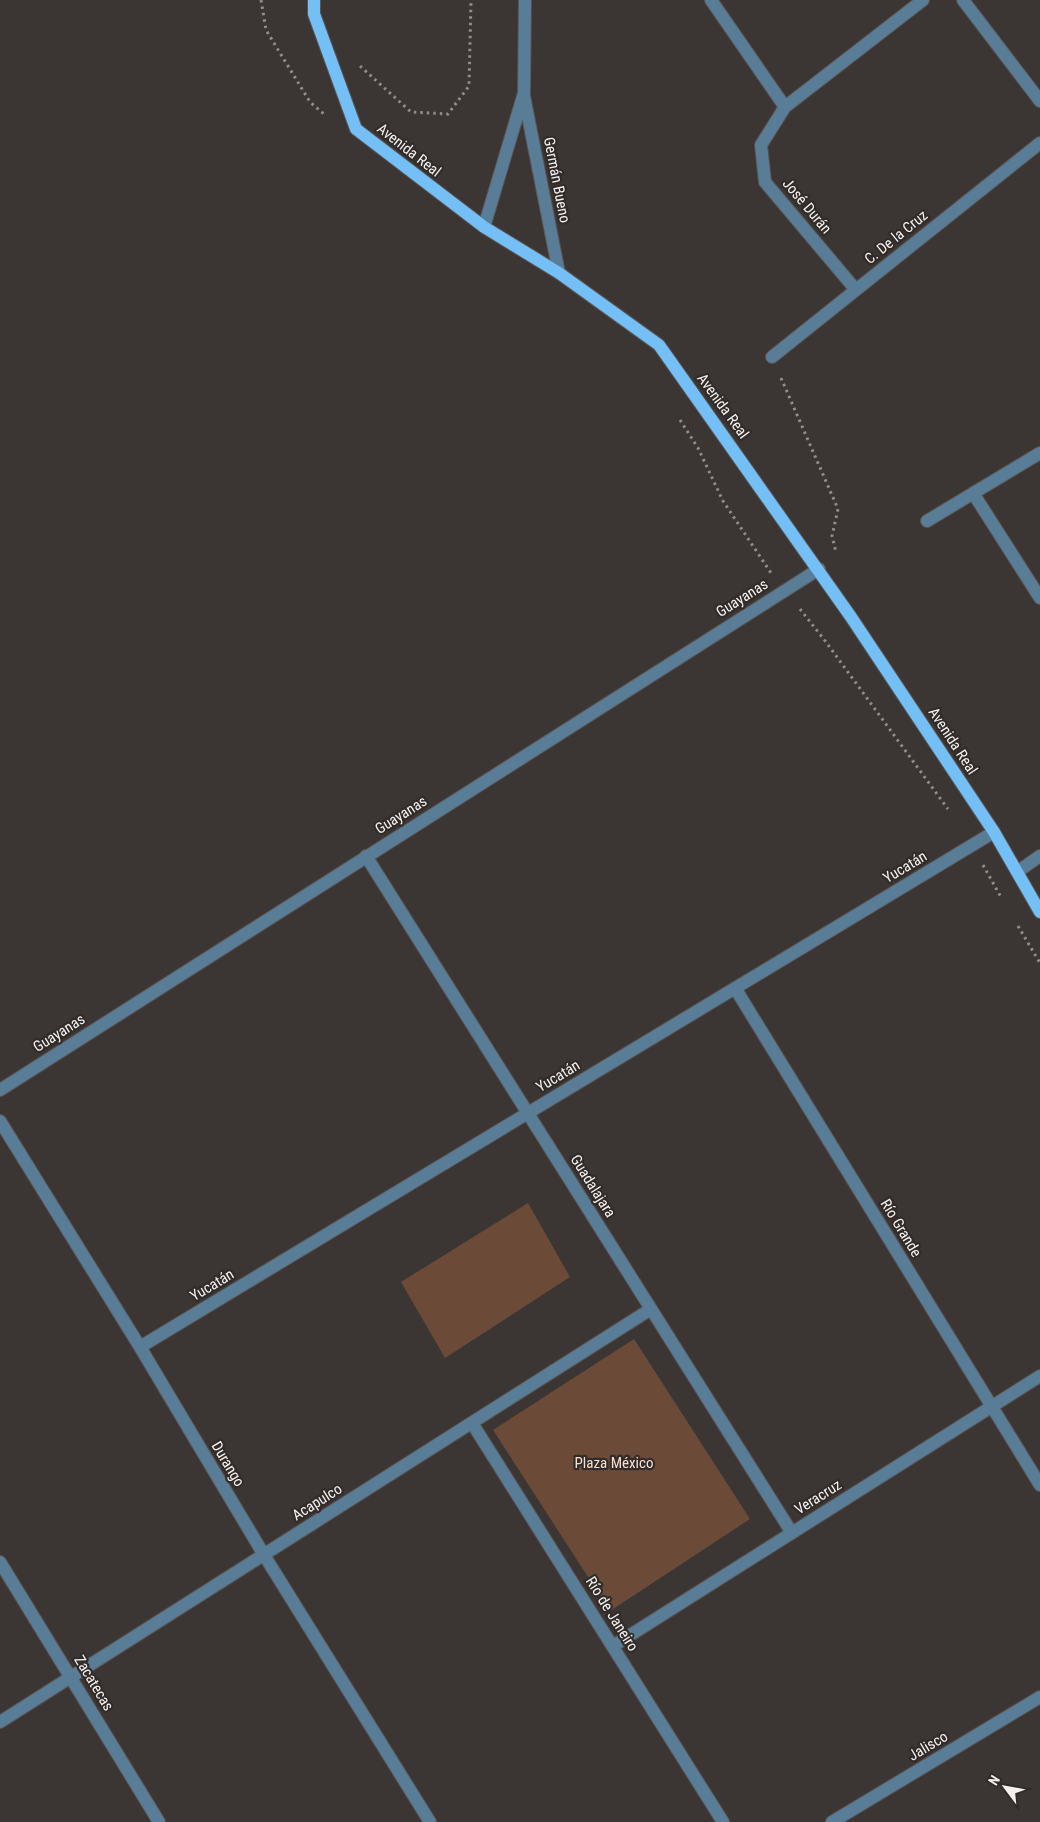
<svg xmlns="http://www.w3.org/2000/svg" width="1040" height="1822" viewBox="0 0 1040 1822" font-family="'Roboto Condensed',sans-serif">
<rect width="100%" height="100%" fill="#3b3634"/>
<path fill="#6b4a37" d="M 528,1203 L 570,1277 L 445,1358 L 401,1282 Z
M 634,1339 L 750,1519 L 610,1611 L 493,1430 Z"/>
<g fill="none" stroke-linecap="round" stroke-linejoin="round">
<g stroke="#595452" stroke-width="14">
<path id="minor" d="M 711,0 L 785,107
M 963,0 L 1040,101
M 524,96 L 559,273
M 484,227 L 524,93 L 525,0
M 856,290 L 765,182 L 761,145 L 785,107 L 923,0
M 772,357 L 1040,143
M 973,493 L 1040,598
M 927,521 L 1040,453
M 366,856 L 792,1533
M 1017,872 L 1040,856
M 735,988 L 1040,1485
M 0,1090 L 819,569
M 0,1121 L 140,1347 L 264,1555 L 430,1822
M 140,1347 L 994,832
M 472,1423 L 723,1822
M 0,1562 L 159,1822
M 613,1646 L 1040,1376
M 0,1722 L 651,1309
M 832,1822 L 1040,1697"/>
</g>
<g stroke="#595452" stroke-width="14">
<path id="major" d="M 314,0 L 314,14 L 356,129 L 484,227 L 559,273 L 659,345 L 851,617 L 994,832 L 1040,912"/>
</g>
<path stroke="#918d8b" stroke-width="3" stroke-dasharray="2.5 4" stroke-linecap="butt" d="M 261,0 L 266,30 L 310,102 L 325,115
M 360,66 L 411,112 L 448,114 L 469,86 L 471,0
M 781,378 L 838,509 L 832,536 L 836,552
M 680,420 L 698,448 L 723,501 L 771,573
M 800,609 L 826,642 L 948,809
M 983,865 L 1002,899
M 1018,926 L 1040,963"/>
<use href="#minor" stroke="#597c97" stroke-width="12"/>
<use href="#major" stroke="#73bff6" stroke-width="12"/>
</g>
<g text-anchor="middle" stroke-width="4.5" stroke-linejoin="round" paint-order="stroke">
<g font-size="15" fill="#f4f1ef" stroke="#312c2a">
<text transform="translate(409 150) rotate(38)" y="5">Avenida Real</text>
<text transform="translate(557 180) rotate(79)" y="5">Germán Bueno</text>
<text transform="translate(807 206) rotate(50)" y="5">José Durán</text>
<text transform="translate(896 237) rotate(-39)" y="5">C. De la Cruz</text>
<text transform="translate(723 406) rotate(54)" y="5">Avenida Real</text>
<text transform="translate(742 598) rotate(-32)" y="5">Guayanas</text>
<text transform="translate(953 741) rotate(57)" y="5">Avenida Real</text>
<text transform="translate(401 815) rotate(-32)" y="5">Guayanas</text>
<text transform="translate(905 867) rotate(-31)" y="5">Yucatán</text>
<text transform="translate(59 1033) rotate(-32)" y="5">Guayanas</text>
<text transform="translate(558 1076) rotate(-31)" y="5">Yucatán</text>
<text transform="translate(593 1186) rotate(58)" y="5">Guadalajara</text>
<text transform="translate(901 1228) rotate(59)" y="5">Río Grande</text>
<text transform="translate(212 1285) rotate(-31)" y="5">Yucatán</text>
<text transform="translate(228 1464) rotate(59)" y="5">Durango</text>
<text transform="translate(818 1497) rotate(-32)" y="5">Veracruz</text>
<text transform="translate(317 1502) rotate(-32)" y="5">Acapulco</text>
<text transform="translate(612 1614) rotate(58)" y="5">Río de Janeiro</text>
<text transform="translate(94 1683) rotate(59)" y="5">Zacatecas</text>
<text transform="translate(928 1746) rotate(-31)" y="5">Jalisco</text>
</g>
<g font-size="15" fill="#fbddce" stroke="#312c2a">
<text x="614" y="1468">Plaza México</text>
</g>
</g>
<g transform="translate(1005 1787) rotate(302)" stroke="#312c2a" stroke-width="4" paint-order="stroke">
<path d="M0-4L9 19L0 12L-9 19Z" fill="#f4f1ef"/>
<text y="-8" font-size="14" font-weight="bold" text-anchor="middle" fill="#f4f1ef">N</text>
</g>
</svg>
